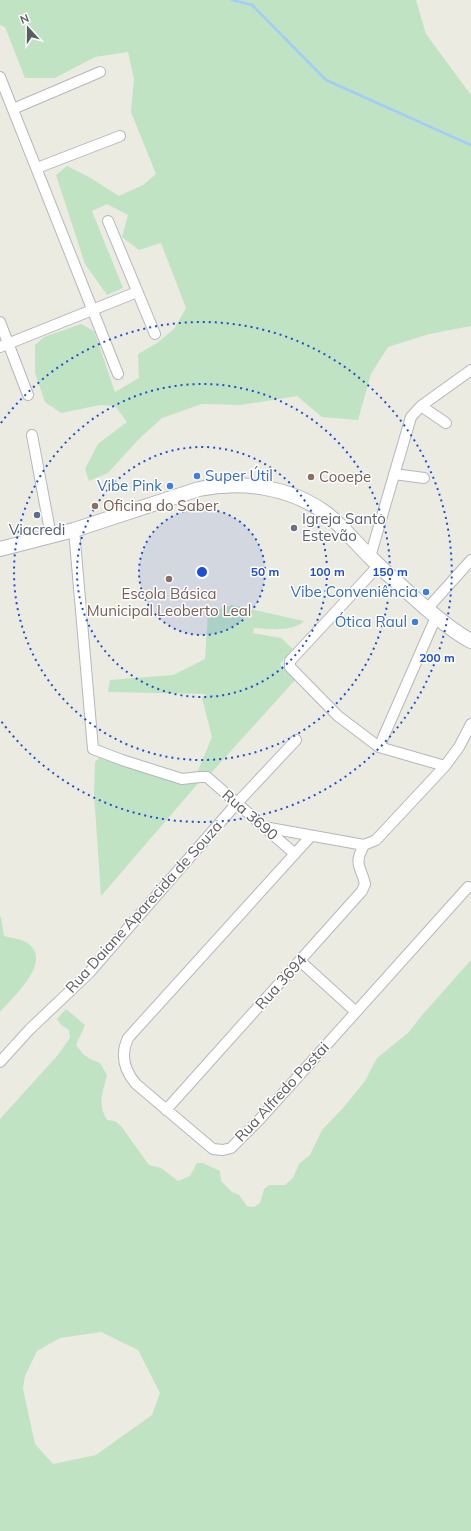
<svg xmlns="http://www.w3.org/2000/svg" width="471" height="1531" viewBox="0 0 471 1531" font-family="Mulish,sans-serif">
<rect width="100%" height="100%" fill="#ecebe2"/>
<path fill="#bfe3c3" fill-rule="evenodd" d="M 0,0 L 416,0 L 426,34 L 471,95 L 471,326 L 429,334 L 388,347 L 371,374 L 358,420 L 322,417 L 297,396 L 241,405 L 202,404 L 162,418 L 138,440 L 108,473 L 89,481 L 85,469 L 98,444 L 127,422 L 115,406 L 100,405 L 61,413 L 45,402 L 35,373 L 35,345 L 44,337 L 81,324 L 94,331 L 115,392 L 139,378 L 138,354 L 157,343 L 174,329 L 186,308 L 161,243 L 139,250 L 122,237 L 128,215 L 107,204 L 92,211 L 123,288 L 107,295 L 85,264 L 56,175 L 67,166 L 89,177 L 119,196 L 143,185 L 156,174 L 131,112 L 134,79 L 128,52 L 95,57 L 55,78 L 25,78 L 5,27 L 0,25 Z
M 232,605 L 304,621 C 293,632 270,629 254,628 L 253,633 L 281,638 L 293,649 L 280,664 L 296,679 L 211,773 L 197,773 L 212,737 L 202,698 L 206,694 L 108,692 L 110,680 L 173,675 L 205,659 L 208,613 Z
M 99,758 L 162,778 L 201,780 L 101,896 L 94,794 L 95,762 Z
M 0,916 L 1,917 L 4,936 C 12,938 24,939 30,945 C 51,964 12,998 0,1012 Z
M 471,960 L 471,1531 L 0,1531 L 0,1119 L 57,1056 L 70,1038 L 69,1030 L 61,1025 L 57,1019 L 66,1009 L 85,1025 L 76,1045 L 83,1054 L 90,1059 L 100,1063 L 107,1075 C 103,1092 97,1104 107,1120 L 115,1121 L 121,1126 L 149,1165 L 161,1168 L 178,1181 L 190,1176 L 197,1163 L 203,1163 L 220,1171 L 221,1181 L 232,1192 L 239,1195 L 247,1206 L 254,1207 L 260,1203 L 264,1189 L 269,1185 L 285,1185 L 293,1178 L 299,1164 L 310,1155 L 322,1130 L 343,1108 L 365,1081 L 377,1058 L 408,1033 L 423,1014 ZM 101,1332 L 138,1350 L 160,1393 L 152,1415 L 96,1455 L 53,1464 L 35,1444 L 23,1389 L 25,1376 L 37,1351 L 60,1338 Z"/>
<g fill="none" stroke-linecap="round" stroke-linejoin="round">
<path stroke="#a4ccfb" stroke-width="2.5" d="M 232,0 L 252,5 L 326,80 L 471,145"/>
<g stroke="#b4b7bc" stroke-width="12">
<path id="street" d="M 0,77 L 118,374
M 13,109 L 100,72
M 37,168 L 120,136
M 108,221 L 155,334
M 0,322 L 28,395
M 0,347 L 137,292
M 421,406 L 446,423
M 32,435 L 51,536
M 394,474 L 424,478
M 74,530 L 93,749 L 122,760 L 182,779 L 200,777 L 207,777 L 295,854
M 370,557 L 411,417 L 421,406 L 471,370
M 379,565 L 290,661 L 290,667 L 338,716 L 379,747 L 445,766
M 427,609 L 471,560
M 379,747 L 436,617
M 264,827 L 364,845
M 311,836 L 128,1038 C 120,1055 124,1070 136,1084 L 213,1149 L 223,1150 L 231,1148 L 260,1119 L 468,887
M 364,845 L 376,840 L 445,766 L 459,747 L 471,724
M 300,961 L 356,1012
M 0,1062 L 30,1029 L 89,973 L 237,803 L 296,740
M 166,1110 L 362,891 L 365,884 C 361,866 353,865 364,845"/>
</g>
<g stroke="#b4b6bc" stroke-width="16">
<path id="secondary" d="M 0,549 L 74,530 L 199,489 C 242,480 291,487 327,514 C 343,527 356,543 370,557 C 388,575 408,592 427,609 C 441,621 454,632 471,641"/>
</g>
<use href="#street" stroke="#fff" stroke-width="10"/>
<use href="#secondary" stroke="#fff" stroke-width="14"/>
</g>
<circle cx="202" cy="572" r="63" fill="#1d4ed8" fill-opacity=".12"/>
<g fill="none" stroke="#1d4ed8" stroke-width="2" stroke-dasharray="2 4">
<circle cx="202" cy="572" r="63"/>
<circle cx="202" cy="572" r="125"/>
<circle cx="202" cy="572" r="188"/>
<path d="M1 423A250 250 0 1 1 1 721"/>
</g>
<g fill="#3f7fe0" stroke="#fff" stroke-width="1.5">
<circle cx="197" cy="476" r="4"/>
<circle cx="170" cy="486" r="4"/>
<circle cx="426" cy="592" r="4"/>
<circle cx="415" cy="622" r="4"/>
</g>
<g fill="#8d6e63" stroke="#fff" stroke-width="1.5">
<circle cx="311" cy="477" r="4"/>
<circle cx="95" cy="506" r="4"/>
<circle cx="169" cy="579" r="4"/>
</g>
<circle fill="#5c6f8a" stroke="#fff" stroke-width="1.5" cx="37" cy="515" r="4"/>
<circle fill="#6b7280" stroke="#fff" stroke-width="1.5" cx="294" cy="528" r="4"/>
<g text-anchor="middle" stroke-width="3" stroke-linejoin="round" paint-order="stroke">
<g font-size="15" fill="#366cbe" stroke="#fff" text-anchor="end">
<text x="205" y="481" text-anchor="start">Super Útil</text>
<text x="162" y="491">Vibe Pink</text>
<text x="418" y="597">Vibe Conveniência</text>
<text x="407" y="627">Ótica Raul</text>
</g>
<g font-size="15" fill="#785e54" stroke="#fff" text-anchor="start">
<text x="319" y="482">Cooepe</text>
<text x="103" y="511">Oficina do Saber</text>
<text x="169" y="599" text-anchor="middle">Escola Básica<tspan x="169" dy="17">Municipal Leoberto Leal</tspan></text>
</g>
<g font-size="15" fill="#5b616d" stroke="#fff" text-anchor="start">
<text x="302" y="524">Igreja Santo<tspan x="302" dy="17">Estevão</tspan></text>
</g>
<g font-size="15" fill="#4e5e75" stroke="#fff">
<text x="37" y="535">Viacredi</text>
</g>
<g font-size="15" fill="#5a5d62" stroke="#fff">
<text transform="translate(250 815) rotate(41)" y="5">Rua 3690</text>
<text transform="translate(144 907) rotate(-48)" y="5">Rua Daiane Aparecida de Souza</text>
<text transform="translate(281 982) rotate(-48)" y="5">Rua 3694</text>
<text transform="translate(282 1092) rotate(-47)" y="5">Rua Alfredo Postai</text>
</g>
</g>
<circle cx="202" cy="572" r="6" fill="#1d4ed8" stroke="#fff" stroke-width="2"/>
<g font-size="12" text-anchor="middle" font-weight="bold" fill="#1d4ed8" stroke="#fff" stroke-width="3" stroke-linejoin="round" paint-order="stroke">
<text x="265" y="576">50 m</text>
<text x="327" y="576">100 m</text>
<text x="390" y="576">150 m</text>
<text x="437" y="662">200 m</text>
</g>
<g transform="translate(28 28) rotate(339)" stroke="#ffffff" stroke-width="3" paint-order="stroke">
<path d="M0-3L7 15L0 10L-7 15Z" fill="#5a5d62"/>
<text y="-6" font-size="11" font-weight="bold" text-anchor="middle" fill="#5a5d62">N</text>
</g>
</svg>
